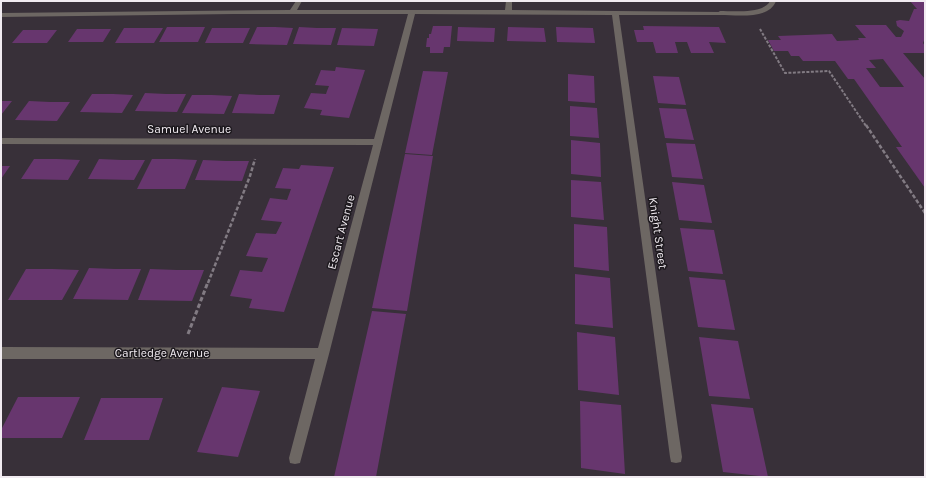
<svg xmlns="http://www.w3.org/2000/svg" width="926" height="478" viewBox="0 0 926 478" font-family="Karla,sans-serif">
<rect width="100%" height="100%" fill="#383039"/>
<path fill="#67366e" fill-rule="evenodd" d="M 910,1 L 925,1 L 925,38 L 923,43 L 925,46 L 925,53 L 903,53 L 925,79 L 925,188 L 896,147 L 902,147 L 854,79 L 848,79 L 835,61 L 803,61 L 799,56 L 791,56 L 788,51 L 774,51 L 768,40 L 781,40 L 778,36 L 832,34 L 837,41 L 859,40 L 858,38 L 866,38 L 855,25 L 886,25 L 896,37 L 901,37 L 904,31 L 897,26 L 896,21 L 900,20 L 909,21 L 914,9 L 917,9 ZM 883,59 L 904,87 L 880,87 L 866,68 L 876,68 L 869,60 Z
M 433,26 L 452,26 L 450,47 L 444,47 L 443,53 L 430,53 L 430,47 L 426,47 L 427,38 L 429,38 L 429,34 L 431,34 Z
M 643,26 L 719,27 L 726,43 L 709,42 L 714,53 L 691,53 L 687,42 L 675,42 L 678,53 L 656,53 L 653,42 L 637,42 L 634,30 L 644,30 Z
M 167,27 L 205,27 L 198,42 L 159,42 Z
M 257,27 L 275,27 L 293,28 L 287,45 L 249,44 Z
M 299,27 L 317,28 L 336,28 L 331,45 L 293,44 Z
M 458,27 L 495,28 L 494,42 L 457,41 Z
M 508,27 L 544,28 L 546,42 L 507,41 Z
M 556,27 L 593,28 L 595,43 L 557,42 Z
M 124,28 L 163,28 L 154,43 L 115,43 Z
M 212,28 L 250,28 L 243,43 L 205,43 Z
M 342,28 L 378,29 L 374,46 L 337,45 Z
M 77,29 L 111,29 L 103,42 L 68,42 Z
M 23,30 L 57,30 L 47,43 L 12,43 Z
M 336,67 L 365,70 L 349,118 L 320,115 L 322,110 L 304,108 L 311,93 L 326,94 L 327,91 L 329,86 L 315,85 L 321,70 L 335,71 Z
M 423,71 L 448,72 L 432,155 L 405,153 Z
M 568,74 L 594,76 L 595,103 L 568,101 Z
M 653,76 L 679,77 L 686,105 L 658,103 Z
M 145,93 L 166,94 L 186,94 L 177,112 L 135,111 Z
M 92,94 L 113,94 L 133,95 L 122,113 L 80,112 Z
M 239,94 L 260,95 L 280,95 L 274,114 L 232,113 Z
M 192,95 L 212,95 L 232,96 L 224,114 L 182,113 Z
M 1,101 L 12,101 L 1,115 Z
M 29,101 L 50,102 L 70,102 L 57,121 L 15,120 Z
M 570,106 L 597,108 L 599,138 L 570,136 Z
M 659,108 L 686,109 L 694,140 L 665,138 Z
M 571,140 L 600,143 L 601,177 L 571,174 Z
M 666,143 L 695,144 L 703,179 L 672,177 Z
M 405,154 L 433,156 L 407,311 L 372,308 Z
M 34,159 L 57,159 L 80,160 L 68,180 L 21,179 Z
M 99,159 L 122,160 L 145,160 L 134,180 L 88,179 Z
M 152,159 L 175,159 L 197,160 L 185,189 L 137,189 Z
M 203,160 L 226,161 L 249,161 L 242,181 L 195,180 Z
M 301,165 L 334,167 L 284,312 L 249,308 L 252,299 L 230,296 L 240,270 L 262,272 L 268,258 L 246,256 L 256,233 L 276,234 L 282,222 L 261,220 L 270,198 L 287,200 L 291,189 L 275,188 L 283,168 L 299,169 Z
M 1,166 L 10,166 L 1,179 Z
M 571,180 L 601,182 L 604,220 L 571,217 Z
M 672,182 L 704,185 L 712,223 L 679,220 Z
M 574,224 L 607,227 L 609,271 L 574,267 Z
M 680,228 L 714,230 L 723,274 L 688,271 Z
M 89,268 L 115,269 L 141,269 L 128,300 L 73,299 Z
M 26,269 L 52,269 L 79,270 L 62,300 L 8,300 Z
M 150,269 L 177,270 L 204,270 L 192,301 L 138,300 Z
M 575,274 L 610,278 L 613,328 L 575,324 Z
M 689,277 L 725,280 L 735,330 L 698,327 Z
M 372,311 L 406,314 L 376,477 L 334,477 Z
M 577,332 L 615,337 L 619,395 L 578,390 Z
M 699,337 L 738,341 L 750,399 L 709,396 Z
M 222,387 L 260,391 L 238,457 L 197,452 Z
M 18,397 L 80,397 L 62,438 L 1,438 L 1,430 Z
M 101,398 L 163,398 L 149,440 L 84,440 Z
M 580,401 L 621,405 L 625,474 L 581,468 Z
M 711,404 L 753,408 L 768,477 L 723,472 Z"/>
<g fill="none" stroke-linecap="round" stroke-linejoin="round">
<path stroke="#827b83" stroke-width="2" stroke-dasharray="3 1.5" stroke-linecap="butt" d="M 760,29 L 785,73 L 829,71 L 866,126"/>
<path stroke="#827b83" stroke-width="2.5" stroke-dasharray="4 2" stroke-linecap="butt" d="M 866,125 L 925,213
M 208,283 L 250,176 L 255,159"/>
<path stroke="#827b83" stroke-width="3" stroke-dasharray="4.5 2.5" stroke-linecap="butt" d="M 188,334 L 208,282"/>
<path fill="#6d6763" fill-rule="evenodd" d="M 770,1 L 776,1 C 769,20 737,15 720,15 L 717,13 L 720,11 C 733,11 764,14 770,1 Z"/>
<path fill="#6d6763" fill-rule="evenodd" d="M 296,1 L 302,1 L 297,10 L 505,10 L 506,1 L 512,1 L 512,10 L 722,12 L 723,13 L 720,15 L 619,15 L 682,457 L 681,462 L 676,463 L 671,462 L 670,457 L 612,15 L 415,14 L 329,354 L 300,463 L 295,464 L 290,463 L 289,458 L 315,359 L 1,359 L 1,347 L 318,348 L 373,145 L 1,144 L 1,138 L 374,139 L 408,14 L 234,14 L 1,17 L 1,13 L 290,10 Z"/>
</g>
<g text-anchor="middle" stroke-width="3" stroke-linejoin="round" paint-order="stroke">
<g font-size="12" fill="#f1ebf1" stroke="#1d191e">
<text x="189" y="133">Samuel Avenue</text>
<text transform="translate(341 232) rotate(-75)" y="4">Escart Avenue</text>
<text transform="translate(658 233) rotate(82)" y="4">Knight Street</text>
<text x="162" y="357">Cartledge Avenue</text>
</g>
</g>
<rect width="926" height="478" fill="none" stroke="#f1ebf1" stroke-width="4"/>
</svg>
